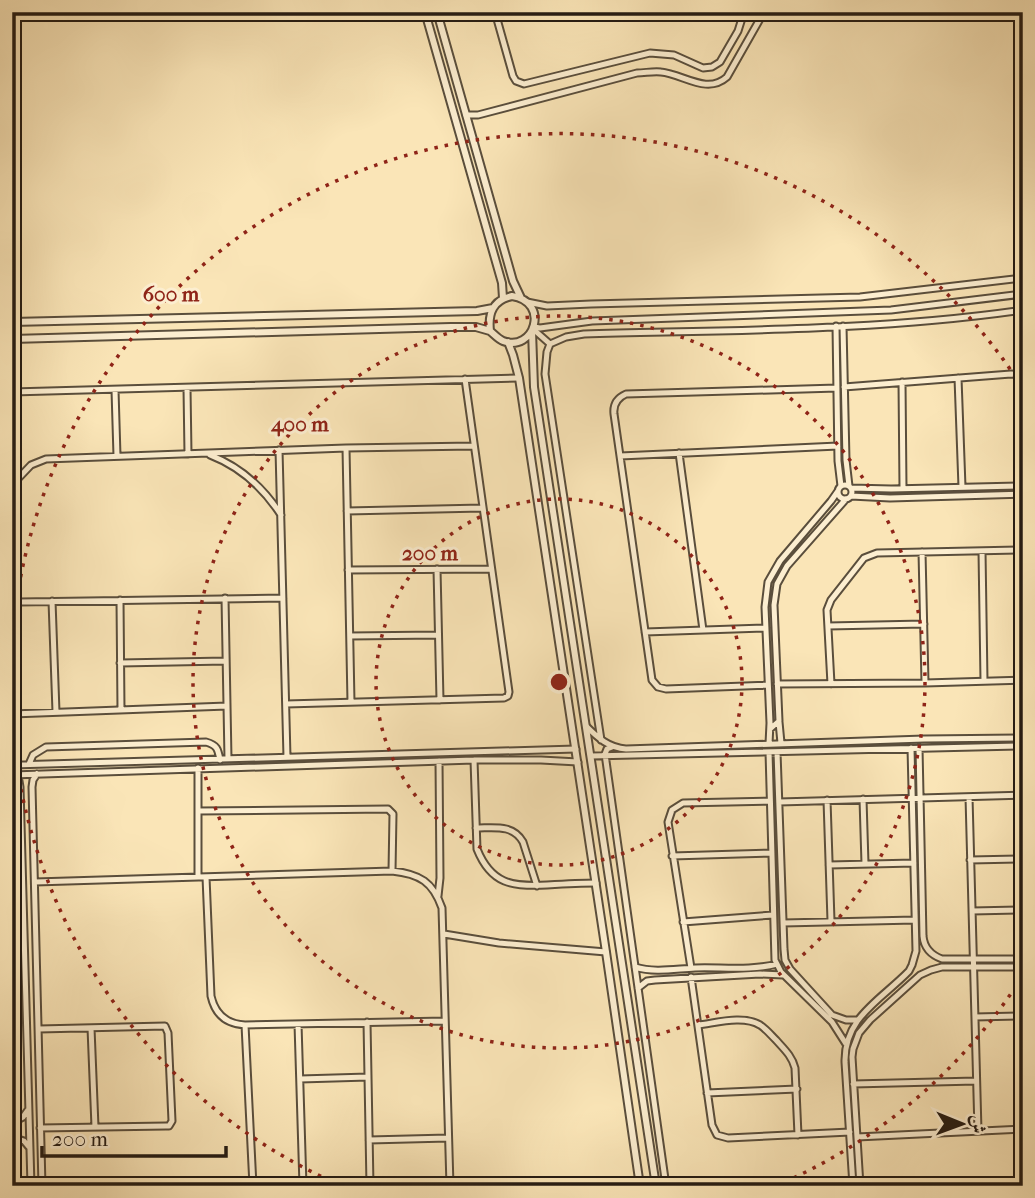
<svg xmlns="http://www.w3.org/2000/svg" width="1035" height="1198" viewBox="0 0 1035 1198" font-family="'IM FELL French Canon',Amiri,serif">
<rect width="100%" height="100%" fill="#fae5b7"/>
<filter id="stains"><feTurbulence type="fractalNoise" baseFrequency=".00286" numOctaves="4"/><feColorMatrix values="0 0 0 0 .2 0 0 0 0 .09 0 0 0 0 .02 0 0 0 .5 -.17"/></filter>
<radialGradient id="worn" r=".72"><stop offset=".6" stop-color="#630" stop-opacity="0"/><stop offset="1" stop-color="#630" stop-opacity=".3"/></radialGradient>
<g fill="none" stroke-linecap="round" stroke-linejoin="round">
<g stroke="#5a4e3c" stroke-width="9">
<path id="minor" d="M 495,12 L 513,76 L 516,81 L 524,84 L 650,53 L 674,55 L 703,68 L 712,67 L 720,62 L 738,31 L 744,12
M 466,115 L 478,115 L 637,73 C 645,73 653,71 661,72 C 683,74 707,95 727,77 L 764,12
M 527,302 L 547,306 L 591,304 L 860,297 L 1023,278
M 836,326 L 838,461 L 841,486
M 843,326 L 846,460 L 849,486
M 534,327 L 540,328 L 592,321 L 891,310 L 1023,294
M 533,329 L 550,344
M 958,378 L 962,487
M 902,382 L 903,488
M 844,387 L 1011,374 L 1023,375
M 187,388 L 188,454
M 115,390 L 117,456
M 12,392 L 519,378
M 346,448 L 351,702
M 279,450 L 287,757
M 679,453 L 703,630
M 210,455 C 241,467 263,487 281,515
M 620,456 L 838,446
M838 492a7 7 0 1 1 14 0a7 7 0 1 1-14 0Z
M 12,485 L 31,465 L 46,459 L 346,448 L 473,446
M 851,488 L 891,489 L 1023,486
M 851,496 L 890,498 L 1023,494
M 347,511 L 482,508
M 982,551 L 984,681
M 922,552 L 925,683
M 437,569 L 440,700
M 348,570 L 491,569
M 225,598 L 228,759
M 12,600 L 19,602 L 283,598
M 120,600 L 121,710
M 52,601 L 56,712
M 828,626 L 924,624
M 645,632 L 766,628
M 350,636 L 438,635
M 120,663 L 226,661
M 777,684 L 925,683 L 1023,680
M 831,684 L 827,610 L 831,600 L 864,558 L 877,553 L 1023,550
M 768,685 L 666,689 L 658,687 L 652,680 L 614,414 C 613,405 617,398 626,394 L 837,388
M 286,704 L 504,698 L 508,696 L 509,692 L 465,379
M 12,714 L 227,706
M 779,722 L 781,743
M 586,726 C 598,738 609,748 626,749 L 924,739 L 1023,738
M 770,729 L 779,721 L 774,605 L 777,584 L 787,566 L 846,499
M 601,740 L 545,374 L 547,352 L 550,344 L 566,337 L 584,334 C 730,330 878,331 1023,310
M 769,744 L 770,723 L 765,607 L 768,582 L 780,561 L 831,501 L 838,491
M 612,747 L 607,749 L 605,754 L 666,1186
M 919,748 L 923,936 C 924,948 931,955 942,959 L 1023,959
M 769,752 L 775,960 L 781,972 L 832,1022 L 846,1044
M 777,752 L 784,949 L 785,960 L 790,969 L 832,1015 L 846,1020 L 858,1020
M 591,756 L 1023,746
M 474,760 L 477,849 C 491,884 512,887 547,885 C 563,884 580,883 596,883
M 29,764 L 33,755 L 46,747 L 206,742 C 217,745 218,749 220,760
M 12,765 L 576,749
M 198,768 L 198,877
M 37,774 L 33,780 L 32,787 L 42,1186
M 12,775 L 474,760 L 541,760 L 578,762
M 13,775 L 19,781 L 20,787 L 31,1186
M 969,797 L 978,1131
M 863,799 L 865,864
M 827,800 L 831,921
M 779,802 L 1023,795
M 198,811 L 388,809 L 393,814 L 392,871
M 476,828 C 494,828 513,824 523,842 L 537,886
M 672,856 L 772,853
M 970,860 L 1023,859
M 829,865 L 914,863
M 206,877 L 211,996 C 215,1014 226,1024 245,1025 L 445,1021
M 35,882 L 392,871 C 420,874 433,882 442,908 L 450,1186
M 438,896 L 440,878 L 439,761
M 972,911 L 1023,910
M 683,922 L 773,915
M 783,923 L 915,920
M 444,934 L 499,943 L 606,952
M 635,967 C 655,973 674,969 695,968 C 721,967 751,971 777,964
M 691,968 L 668,822 L 672,810 L 683,803 L 770,801
M 691,977 L 712,1125 L 717,1135 L 728,1138 L 850,1132
M 638,988 L 647,981 L 655,980 L 760,974 L 783,975
M 975,1017 L 1023,1016
M 367,1022 L 370,1186
M 298,1024 L 303,1186
M 245,1025 L 253,1186
M 698,1025 C 716,1023 743,1015 760,1025 C 766,1029 771,1035 776,1040 C 784,1049 792,1056 795,1068 L 798,1135
M 91,1028 L 95,1127
M 39,1029 L 165,1026 L 168,1033 L 172,1121 L 169,1126 L 166,1126 L 40,1128
M 300,1079 L 368,1077
M 853,1084 L 976,1081
M 707,1093 L 797,1089
M 12,1123 L 23,1117 L 28,1110
M 12,1137 L 24,1141 L 29,1147
M 857,1137 L 1023,1129
M 369,1140 L 448,1138
M 853,1186 L 845,1062 C 844,1017 881,1000 909,971 L 912,965 L 916,951 L 911,748
M 858,1186 L 1023,1181
M 860,1186 L 852,1057 L 853,1049 L 859,1033 L 870,1020 L 920,975 L 931,970 L 942,967 L 1023,967"/>
</g>
<g stroke="#5a4e3c" stroke-width="10">
<path id="tertiary" d="M 425,12 L 502,283 L 503,298
M 437,12 L 513,281 L 521,298
M 512,296 C 551,302 534,353 503,341 C 498,339 494,334 490,331 C 488,313 493,300 512,296 Z
M 12,322 L 477,311 L 493,308
M 532,331 L 534,387 L 656,1186
M 12,339 L 451,327 L 476,327 L 490,331
M 508,342 L 513,355 L 519,378 L 606,952 L 640,1186"/>
</g>
<use href="#minor" stroke="#fceed0" stroke-width="5"/>
<use href="#tertiary" stroke="#fceed0" stroke-width="6"/>
</g>
<g fill="none" stroke="#8f2418" stroke-width="3.5" stroke-dasharray="3.5 7">
<circle cx="559" cy="682" r="183"/>
<circle cx="559" cy="682" r="366"/>
<path d="M1022 977A549 549 0 0 1 778 1185M340 1185A549 549 0 0 1 13 735M13 629A549 549 0 0 1 1022 387"/>
</g>
<circle cx="559" cy="682" r="10" fill="#8f2418" stroke="#fceed0" stroke-width="3.5"/>
<g font-size="21" text-anchor="middle" font-weight="bold" fill="#8f2418" stroke="#fceed0" stroke-width="6" stroke-linejoin="round" paint-order="stroke">
<text x="171" y="301">600 m</text>
<text x="300" y="431">400 m</text>
<text x="430" y="560">200 m</text>
</g>
<rect width="1035" height="1198" fill="none" stroke="#fae5b7" stroke-width="42"/>
<rect x="14" y="14" width="1007" height="1170" fill="none" stroke="#241b13" stroke-width="3.5"/>
<rect x="21" y="21" width="993" height="1156" fill="none" stroke="#241b13" stroke-width="2"/>
<g transform="translate(962 1124) rotate(91)" stroke="#fceed0" stroke-width="5" paint-order="stroke">
<path d="M0-5L12 26L0 18L-12 26Z" fill="#241b13"/>
<text y="-10" font-size="19" font-weight="bold" text-anchor="middle" fill="#241b13">ش</text>
</g>
<path d="M42 1146v10h184v-10" fill="none" stroke="#241b13" stroke-width="3.5"/>
<text x="52" y="1146" font-size="21" fill="#241b13" stroke="#fceed0" stroke-width="5" paint-order="stroke">200 m</text>
<rect width="100%" height="100%" filter="url(#stains)"/>
<rect width="100%" height="100%" fill="url(#worn)"/>
</svg>
